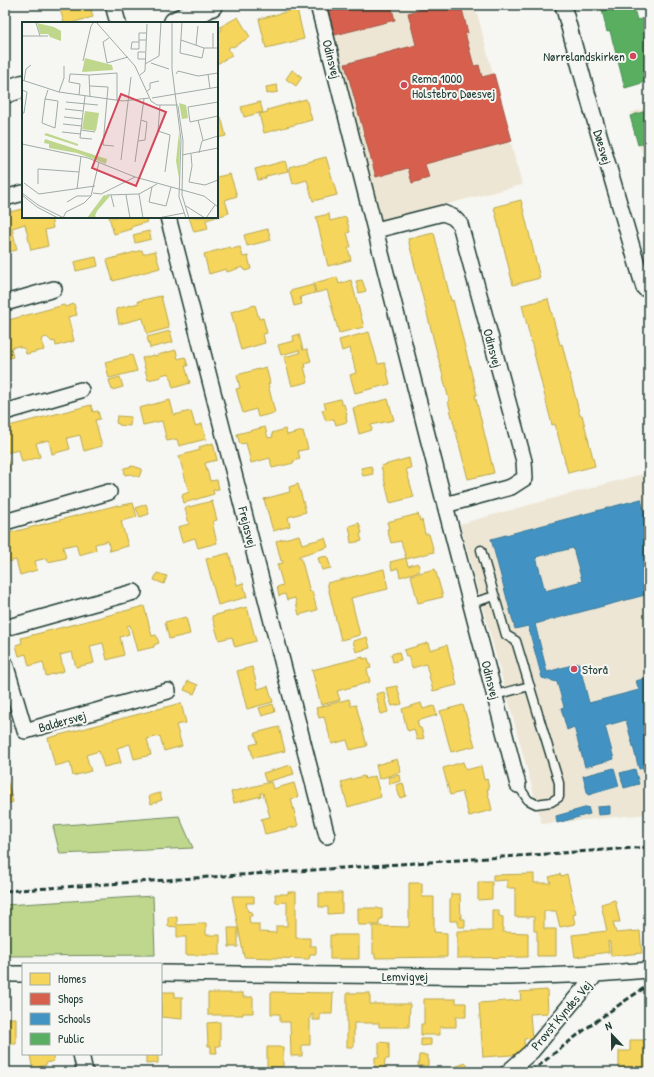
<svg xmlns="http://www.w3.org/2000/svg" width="654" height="1077" viewBox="0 0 654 1077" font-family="'Patrick Hand',sans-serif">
<rect width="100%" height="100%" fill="#f6f6f2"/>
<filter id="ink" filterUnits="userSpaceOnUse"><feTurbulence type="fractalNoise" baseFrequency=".025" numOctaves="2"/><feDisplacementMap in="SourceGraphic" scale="8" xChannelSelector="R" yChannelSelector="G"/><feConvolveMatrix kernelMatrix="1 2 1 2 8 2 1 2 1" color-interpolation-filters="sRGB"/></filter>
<g filter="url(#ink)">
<path fill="#eee6d5" d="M 326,5 L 475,5 L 522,185 L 381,221 Z
M 649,108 L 649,181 L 631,112 Z
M 649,472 L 649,814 L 542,824 L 460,524 Z"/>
<path fill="#bfd78d" stroke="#6f8a60" d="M 179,816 L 193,848 L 60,854 L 53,826 Z
M 153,896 L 155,955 L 5,956 L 5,905 Z"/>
<path fill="#f6d55c" stroke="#b6a750" d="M 59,5 L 90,5 L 93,17 L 70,23 L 64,23 Z
M 297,9 L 304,39 L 266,48 L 259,19 Z
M 238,17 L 250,37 L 233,47 L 232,46 L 228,48 L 232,55 L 217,64 L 217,33 L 222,30 L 220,27 Z
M 292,70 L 302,77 L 296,86 L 286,79 Z
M 277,85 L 278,92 L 267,94 L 266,87 Z
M 306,99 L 312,120 L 264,133 L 259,114 L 268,112 L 267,110 Z
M 260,102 L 263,112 L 244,117 L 241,107 Z
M 221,117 L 226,136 L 217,138 L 217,118 Z
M 326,157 L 337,195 L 313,201 L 307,180 L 293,184 L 289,167 Z
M 285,161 L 288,171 L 266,176 L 266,178 L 258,180 L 255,169 Z
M 230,174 L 237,196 L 225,200 L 229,213 L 217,217 L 217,177 Z
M 521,200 L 540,278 L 513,285 L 494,207 Z
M 23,209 L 23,217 L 51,217 L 53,228 L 45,230 L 48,246 L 31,250 L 25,224 L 12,228 L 17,250 L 7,252 L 8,254 L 5,254 L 5,213 Z
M 329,214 L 330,221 L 346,217 L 350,232 L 347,233 L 351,247 L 348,248 L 351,260 L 328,266 L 316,217 Z
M 109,217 L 146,217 L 147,222 L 131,227 L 131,229 L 114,234 Z
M 189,217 L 216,217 L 206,220 L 208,229 L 194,232 Z
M 268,229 L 271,240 L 247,246 L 244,235 Z
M 149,231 L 151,239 L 135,243 L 133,235 Z
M 434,233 L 451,301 L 453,300 L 477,395 L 475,395 L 494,473 L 468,479 L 448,401 L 449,400 L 408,239 Z
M 230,247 L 231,249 L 240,247 L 243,257 L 248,256 L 251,269 L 245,271 L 243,267 L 227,272 L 226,269 L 209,274 L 204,254 Z
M 142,250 L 143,254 L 155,251 L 160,268 L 113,281 L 107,260 Z
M 96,257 L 98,266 L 76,271 L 74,262 Z
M 337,277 L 339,284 L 351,280 L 364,327 L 339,333 L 327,290 L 316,293 L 314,283 Z
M 362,280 L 366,291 L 359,293 L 356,281 Z
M 313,285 L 315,293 L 300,297 L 302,304 L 294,306 L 290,291 Z
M 161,296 L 169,328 L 147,334 L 143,318 L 119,324 L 116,309 L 139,303 L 138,301 Z
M 548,299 L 560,345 L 562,344 L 580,416 L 582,415 L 595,466 L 568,473 L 555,424 L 552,425 L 522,305 Z
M 74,304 L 77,315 L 68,317 L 74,341 L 56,346 L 55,341 L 52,342 L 47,337 L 41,339 L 44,350 L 26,354 L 25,349 L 18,346 L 11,348 L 13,357 L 5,359 L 5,321 L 64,305 L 65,307 Z
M 255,305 L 259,319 L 263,318 L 267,333 L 263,334 L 265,343 L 241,350 L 231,312 Z
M 170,331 L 173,342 L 150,348 L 147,337 Z
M 369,332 L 378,364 L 385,363 L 390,384 L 355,393 L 350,375 L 356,373 L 350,348 L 342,351 L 339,340 Z
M 299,334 L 303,350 L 307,349 L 311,361 L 305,363 L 306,367 L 304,367 L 308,382 L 292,386 L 284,357 L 300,353 L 299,350 L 281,355 L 278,345 L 294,341 L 293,336 Z
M 176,350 L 178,359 L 185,357 L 188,366 L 185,366 L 190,383 L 173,388 L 169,373 L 161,375 L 161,377 L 148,380 L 142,358 L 154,355 L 154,356 Z
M 132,355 L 137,371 L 109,378 L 105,362 Z
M 266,367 L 270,383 L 268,384 L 275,413 L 258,417 L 256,409 L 243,413 L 236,389 L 240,388 L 237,375 Z
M 120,377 L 123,387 L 112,390 L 109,380 Z
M 340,399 L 342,405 L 344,404 L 347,415 L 346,416 L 347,422 L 336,425 L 334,419 L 326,421 L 322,410 L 326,409 L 324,403 Z
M 388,399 L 394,420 L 371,425 L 372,430 L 359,434 L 353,408 Z
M 170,400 L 174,415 L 191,411 L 195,426 L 202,424 L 206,439 L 179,446 L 177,439 L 167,441 L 162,421 L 143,425 L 139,408 Z
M 91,405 L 93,412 L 98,411 L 100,419 L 95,420 L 102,446 L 84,451 L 80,435 L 67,438 L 70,449 L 52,454 L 49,440 L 36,443 L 40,457 L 22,462 L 19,450 L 6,453 L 10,470 L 5,472 L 5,427 Z
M 117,416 L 131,417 L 130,426 L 119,425 L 119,424 L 116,423 Z
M 265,427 L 268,438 L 273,437 L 272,433 L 285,429 L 287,435 L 303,431 L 308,449 L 298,451 L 300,459 L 293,461 L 294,463 L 272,468 L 270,458 L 251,463 L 246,443 L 240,444 L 237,434 Z
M 213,443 L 217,460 L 205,463 L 210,481 L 217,480 L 219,489 L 213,490 L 214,494 L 184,503 L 182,495 L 189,492 L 179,456 L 200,450 L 199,447 Z
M 409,458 L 411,468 L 406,469 L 414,497 L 390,503 L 381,466 Z
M 133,466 L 142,469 L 139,477 L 130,474 L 125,475 L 124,468 Z
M 371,466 L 373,474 L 363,476 L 361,468 Z
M 298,484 L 306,512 L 288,517 L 290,526 L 273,531 L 264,499 L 290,492 L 289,487 Z
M 212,501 L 217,520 L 213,521 L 214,525 L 213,526 L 217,543 L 198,548 L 195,538 L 182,542 L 178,527 L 189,524 L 185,508 Z
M 133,503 L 137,517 L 121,521 L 128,546 L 110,551 L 108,541 L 95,544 L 96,550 L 79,555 L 76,544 L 63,547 L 66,558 L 48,562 L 47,558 L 35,561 L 37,570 L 20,575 L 16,560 L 5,563 L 5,534 L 118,505 L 118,506 Z
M 146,504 L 149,514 L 140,517 L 136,508 Z
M 418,514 L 420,521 L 422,520 L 425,534 L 429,534 L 434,552 L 406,559 L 408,566 L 418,563 L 420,571 L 400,577 L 398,568 L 392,570 L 390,562 L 406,558 L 401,541 L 391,543 L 387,529 L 389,529 L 387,522 Z
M 359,523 L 362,533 L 360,534 L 362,541 L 351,543 L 350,536 L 351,536 L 349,526 Z
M 299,535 L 302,544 L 325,538 L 328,547 L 299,556 L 299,558 L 301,558 L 310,592 L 312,591 L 317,610 L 299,615 L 295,598 L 287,600 L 285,594 L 279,596 L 277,587 L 283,585 L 277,564 L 283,563 L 282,560 L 281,561 L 276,541 Z
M 229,553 L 237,585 L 243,583 L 247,597 L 218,605 L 206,559 Z
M 327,556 L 331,568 L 322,570 L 318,558 Z
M 384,569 L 388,589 L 351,598 L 360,635 L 341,640 L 327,583 Z
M 435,569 L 443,597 L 418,603 L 411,575 Z
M 157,573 L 167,576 L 164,584 L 154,580 Z
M 144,606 L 152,636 L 156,635 L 159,643 L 154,645 L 154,647 L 137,651 L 130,625 L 127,626 L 129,634 L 120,637 L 124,655 L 107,660 L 103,643 L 90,646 L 94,663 L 76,667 L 72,652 L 60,655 L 64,671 L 46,676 L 43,662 L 29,666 L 26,654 L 19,656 L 16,645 L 22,643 L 21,638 Z
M 247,607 L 256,641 L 235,647 L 232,637 L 219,640 L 212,616 Z
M 186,617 L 190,634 L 169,639 L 165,622 Z
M 367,637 L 370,648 L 356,652 L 353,641 Z
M 428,643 L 430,650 L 447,645 L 457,685 L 433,691 L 426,664 L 412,668 L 408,656 L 406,656 L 404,650 Z
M 399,652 L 401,660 L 393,662 L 391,654 Z
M 363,657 L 363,659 L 368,658 L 371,668 L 367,669 L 370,682 L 337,691 L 340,700 L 321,705 L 312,670 Z
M 252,667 L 258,689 L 268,686 L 273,702 L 247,709 L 237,671 Z
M 188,681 L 198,685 L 194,694 L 184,690 Z
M 397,686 L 402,704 L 392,706 L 386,688 Z
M 384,692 L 386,699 L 385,700 L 388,712 L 381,714 L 376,694 Z
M 349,699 L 351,706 L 356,705 L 367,746 L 350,750 L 347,740 L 332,744 L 324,717 L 319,718 L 316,708 Z
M 181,703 L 186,723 L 176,725 L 182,746 L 164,751 L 160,736 L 147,739 L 151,755 L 134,759 L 130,744 L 117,748 L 121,763 L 104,767 L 99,751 L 86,755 L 91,771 L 73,776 L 70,762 L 55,766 L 48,738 Z
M 421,703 L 423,709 L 434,706 L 437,715 L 417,721 L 419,728 L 421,728 L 424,738 L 417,740 L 414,729 L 408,731 L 408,730 L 407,730 L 402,709 Z
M 273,704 L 275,712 L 262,716 L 259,708 Z
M 463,705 L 475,746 L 451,752 L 440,711 Z
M 279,727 L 285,751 L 253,758 L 250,745 L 258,743 L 255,733 Z
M 397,759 L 401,772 L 379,779 L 376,765 Z
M 463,762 L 466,770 L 481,766 L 484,780 L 487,779 L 489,789 L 487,789 L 492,810 L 469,816 L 462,792 L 450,795 L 443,768 Z
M 291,765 L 294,774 L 266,782 L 263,773 Z
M 5,773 L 13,802 L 5,805 Z
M 400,775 L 401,781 L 390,784 L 388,777 Z
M 364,776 L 365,779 L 375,776 L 381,797 L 348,807 L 341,782 Z
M 271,782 L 273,789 L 294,783 L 298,797 L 291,799 L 298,826 L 265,834 L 261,819 L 270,817 L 263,793 L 260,793 L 261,796 L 234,803 L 231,792 Z
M 403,783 L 406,796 L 400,798 L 396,785 Z
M 160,793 L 162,800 L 151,804 L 149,796 Z
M 534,874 L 534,883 L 551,883 L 549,877 L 560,874 L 561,876 L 567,874 L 576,914 L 573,915 L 575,924 L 560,927 L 556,911 L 544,911 L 544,929 L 556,929 L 556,956 L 537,956 L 537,931 L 534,931 L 534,917 L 515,917 L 515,888 L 507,888 L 507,880 L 493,881 L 493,875 Z
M 478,882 L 492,882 L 492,899 L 478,900 Z
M 409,883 L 422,883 L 422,897 L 434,897 L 434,932 L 447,933 L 447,957 L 375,958 L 375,954 L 373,954 L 373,926 L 409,927 Z
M 288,892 L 296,892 L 296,938 L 310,938 L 310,946 L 316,946 L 316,954 L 310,954 L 309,959 L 244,957 L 232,896 L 254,896 L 254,903 L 246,903 L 248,912 L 251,911 L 252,916 L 249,916 L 250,924 L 259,924 L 259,932 L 276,933 L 276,926 L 287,926 L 287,902 L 276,903 L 275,894 L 288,894 Z
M 319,893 L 342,893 L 342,913 L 328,914 L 328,907 L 319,907 Z
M 451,894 L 460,894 L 461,919 L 465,919 L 465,927 L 458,927 L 458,921 L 450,921 L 450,899 L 451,899 Z
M 615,900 L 620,922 L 613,922 L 616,933 L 640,931 L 642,953 L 611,956 L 610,942 L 608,941 L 609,952 L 575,957 L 572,935 L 607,931 L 601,904 Z
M 358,908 L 378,908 L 378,909 L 382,909 L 382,919 L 379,920 L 379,925 L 358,925 Z
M 492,910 L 499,910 L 499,916 L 503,917 L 503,932 L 528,933 L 528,957 L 457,958 L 457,931 L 492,931 Z
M 649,911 L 649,935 L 648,935 L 645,912 Z
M 168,917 L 177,917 L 177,925 L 199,924 L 198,923 L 206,923 L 206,935 L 220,935 L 220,955 L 186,955 L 186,937 L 177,937 L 177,927 L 168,926 Z
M 228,928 L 238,928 L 238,947 L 229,947 Z
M 330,935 L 359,935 L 359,959 L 330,959 Z
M 547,990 L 548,1013 L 530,1014 L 532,1038 L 524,1039 L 525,1054 L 483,1057 L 479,1003 L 521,1000 L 520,992 Z
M 161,992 L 175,992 L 175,997 L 182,997 L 182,1019 L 161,1017 Z
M 271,992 L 333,993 L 332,1014 L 320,1014 L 320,1020 L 313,1020 L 313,1014 L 312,1014 L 310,1018 L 310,1045 L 302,1045 L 302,1056 L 291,1056 L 290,1022 L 280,1022 L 280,1014 L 271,1014 Z
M 208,993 L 243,993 L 243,997 L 253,997 L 253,1013 L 243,1013 L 243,1015 L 208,1015 Z
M 347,993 L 370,993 L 370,1004 L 410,1004 L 409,1027 L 379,1027 L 379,1023 L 354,1023 L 354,1047 L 347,1047 Z
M 424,999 L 456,999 L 456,1003 L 466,1003 L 466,1017 L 456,1017 L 456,1027 L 440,1027 L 440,1035 L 421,1035 L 421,1024 L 424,1024 Z
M 5,1018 L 16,1018 L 16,1044 L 5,1044 Z
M 220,1022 L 220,1046 L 216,1046 L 217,1053 L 211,1053 L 211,1046 L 208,1046 L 207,1023 Z
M 421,1039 L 431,1039 L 431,1045 L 421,1046 Z
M 630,1040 L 649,1040 L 649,1072 L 632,1072 L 632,1068 L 619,1068 L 619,1051 L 630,1051 Z
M 379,1042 L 389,1043 L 389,1059 L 385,1059 L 384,1072 L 375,1072 L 375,1057 L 379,1057 Z
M 267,1047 L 283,1047 L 283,1067 L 267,1067 Z
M 30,1054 L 52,1054 L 54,1061 L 46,1063 L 46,1065 L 35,1068 L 34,1066 L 32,1066 Z
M 146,1054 L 158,1054 L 158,1063 L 146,1064 Z
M 419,1055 L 427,1055 L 427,1060 L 428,1060 L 428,1066 L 418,1066 Z
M 466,1063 L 470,1072 L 439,1072 Z"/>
<path fill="#d6604d" stroke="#9f5646" d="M 327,5 L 391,5 L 395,20 L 335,35 Z
M 437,5 L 461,5 L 468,33 L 465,33 L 474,66 L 479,65 L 482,77 L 494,74 L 512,141 L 425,164 L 429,178 L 412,183 L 408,168 L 376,177 L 345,64 L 416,45 L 408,13 Z"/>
<path fill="#4393c3" stroke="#387998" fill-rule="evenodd" d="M 641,499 L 649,531 L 649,594 L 535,624 L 547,672 L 579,663 L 589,703 L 639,690 L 636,681 L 649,677 L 649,767 L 639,769 L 626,720 L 605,726 L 614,759 L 585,767 L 574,727 L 567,730 L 561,708 L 564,707 L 557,682 L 542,678 L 528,626 L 515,629 L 491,539 ZM 573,548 L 582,581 L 545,591 L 536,557 Z
M 614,768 L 619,786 L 588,795 L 583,776 Z
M 635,769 L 639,784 L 624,788 L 620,773 Z
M 610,806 L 610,814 L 598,815 L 597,807 Z
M 588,807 L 590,814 L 557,823 L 556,816 Z"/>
<path fill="#5aae61" stroke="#488c54" d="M 601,5 L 633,5 L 637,20 L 649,17 L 649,81 L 625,88 L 610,31 L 607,32 Z
M 649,110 L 649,142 L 638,145 L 630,116 Z"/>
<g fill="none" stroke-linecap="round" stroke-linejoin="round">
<g stroke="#1f3d34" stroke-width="11">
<path id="lane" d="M 481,550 L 506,635 L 516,641 L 559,783 L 559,797 L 551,802 L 536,804 L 528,800 L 518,785
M 471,603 L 495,596
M 495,695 L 530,686"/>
</g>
<g stroke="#1f3d34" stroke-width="18">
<path id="street" d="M 113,5 L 118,23
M 318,5 L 445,505 L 518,785
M 563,5 L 591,107 L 644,288 L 649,287
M 5,198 L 23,193
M 168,217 L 327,836
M 376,230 L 443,213 L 453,217 L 460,224 L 524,461 L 525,478 L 511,487 L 445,505
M 5,303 L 54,289
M 5,412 L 81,390
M 5,522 L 109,492
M 5,628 L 134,592
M 5,663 L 25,731 L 168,691
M 161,973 L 510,977 L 596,974 L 649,970
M 5,974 L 23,974
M 81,1054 L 85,1072
M 508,1072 L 532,1051 L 596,974"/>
</g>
<g stroke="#1f3d34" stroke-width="25">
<path id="secondary" d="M 175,23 L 211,5
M 5,92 L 23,86"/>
</g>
<use href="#lane" stroke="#f6f6f2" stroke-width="8"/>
<use href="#street" stroke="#f6f6f2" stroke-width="15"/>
<use href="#secondary" stroke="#f6f6f2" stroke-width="22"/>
<path stroke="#1f3d34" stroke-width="3" stroke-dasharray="6 3" stroke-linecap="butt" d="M 5,891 L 649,847
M 531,1072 C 569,1041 608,1011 649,985"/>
</g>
</g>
<g fill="#d1495b" stroke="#f6f6f2" stroke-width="1.5">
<circle cx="633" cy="56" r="4"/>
<circle cx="404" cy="85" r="4"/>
<circle cx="574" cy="669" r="4"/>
</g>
<g text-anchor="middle" stroke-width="4" stroke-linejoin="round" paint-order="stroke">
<g font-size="13" fill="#1f3d34" stroke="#f6f6f2" text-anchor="start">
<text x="625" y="61" text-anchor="end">Nørrelandskirken</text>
<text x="412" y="83">Rema 1000<tspan x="412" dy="15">Holstebro Døesvej</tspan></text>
<text x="582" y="674">Storå</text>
</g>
<g font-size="13" fill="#1f3d34" stroke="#f6f6f2">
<text transform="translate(332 59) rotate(76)" y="5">Odinsvej</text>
<text transform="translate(603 147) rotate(74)" y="5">Døesvej</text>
<text transform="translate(493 348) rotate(75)" y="5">Odinsvej</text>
<text transform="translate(248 527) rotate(76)" y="5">Frejasvej</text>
<text transform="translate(491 680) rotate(76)" y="5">Odinsvej</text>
<text transform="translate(62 721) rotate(-16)" y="5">Baldersvej</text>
<text x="405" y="981">Lemvigvej</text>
<text transform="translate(561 1015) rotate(-50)" y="5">Provst Kyndes Vej</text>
</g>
</g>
<g transform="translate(22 22)">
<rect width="196" height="196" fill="#f6f6f2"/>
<path d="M 15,1 L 32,5 L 39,9 L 39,19 L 28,15 L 26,12 L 18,12 ZM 63,36 L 90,43 L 91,48 L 60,50 ZM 157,81 L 164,83 L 166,96 L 160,97 ZM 63,89 L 77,91 L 74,109 L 60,107 ZM 157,110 L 158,120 L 157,156 L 154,139 ZM 24,111 L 56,122 L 56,124 L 22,113 ZM 23,117 L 85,137 L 84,142 L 55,131 L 27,126 L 27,122 L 22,121 ZM 82,173 L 88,174 L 75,189 L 73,194 L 75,196 L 65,196 Z" fill="#bfd78d"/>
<path fill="none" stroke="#a0aca6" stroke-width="1" d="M 74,0 L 113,44 L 129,79 L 135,83 L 156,83M 150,0 L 150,47 L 159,118 L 157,175 L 164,196M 160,0 L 158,31 L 180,36 L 182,26M 14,1 L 18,14M 191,11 L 191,26M 0,14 L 26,14M 87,16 L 81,20 L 85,41 L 106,35M 124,18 L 117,18 L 117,11 L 124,11M 159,18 L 182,26 L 196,26M 117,20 L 110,20 L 109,27 L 117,27 L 117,18M 174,23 L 176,4M 123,37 L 116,37 L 116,30 L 123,30M 61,39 L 69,4 L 72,0M 129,41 L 147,47M 123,42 L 137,34 L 139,0M 154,52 L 156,49 L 176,54 L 196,51M 186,52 L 188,67M 67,53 L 95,51 L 95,78M 118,53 L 123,49 L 125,2M 0,58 L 37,70 L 101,79 L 127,76M 2,59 L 4,47 L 9,43M 68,64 L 86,65 L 81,123 L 92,124M 0,68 L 5,70 L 2,91 L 0,91M 125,69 L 128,67 L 128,61 L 137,59M 37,70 L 42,56 L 42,44M 57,73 L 58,62 L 47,60 L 48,52 L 67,53 L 68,75M 63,74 L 58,116 L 70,117M 130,76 L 196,65M 23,77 L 36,79 L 33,106 L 20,101 L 23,77 L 26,68M 44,80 L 76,83M 196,80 L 166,85 L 168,100 L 196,94M 138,83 L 136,109 L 148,113 L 143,150M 156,84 L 161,119 L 160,173 L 167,196M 43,87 L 61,89M 42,95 L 60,97M 176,98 L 181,118M 41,102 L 60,104M 59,108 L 73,110M 40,110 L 59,112M 116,119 L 123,118 L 125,100 L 119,98M 0,122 L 66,136 L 113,155 L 182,174 L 196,185M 177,131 L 180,119 L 196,114M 169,132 L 170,144 L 167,160 L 183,163 L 196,158M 160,133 L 196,126M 99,138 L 109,55M 113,140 L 122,77M 2,161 L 17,172 L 73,164M 16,162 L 16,147 L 57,150M 130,165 L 127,180 L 144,184 L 149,165M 55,167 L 59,134M 0,171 L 16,183 L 42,196M 71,171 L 79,172 L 113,155M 117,172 L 121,196M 0,173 L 15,185 L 36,196M 85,173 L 117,172 L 135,162M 89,173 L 92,185M 104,173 L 108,196M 45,180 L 55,174 L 69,174M 164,184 L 183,196M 41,196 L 44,190 L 62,181 L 69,174 L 77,140M 136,196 L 162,191M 184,196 L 193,183"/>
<path fill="#d1495b" fill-opacity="0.15" stroke="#d1495b" stroke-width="2" d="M 99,72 L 144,90 L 114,164 L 70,146 Z"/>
<rect width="196" height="196" fill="none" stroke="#1f3d34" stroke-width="2"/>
</g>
<rect width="654" height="1077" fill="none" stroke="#f6f6f2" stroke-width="20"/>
<rect x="10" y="10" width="634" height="1057" fill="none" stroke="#1f3d34" stroke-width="1.5" filter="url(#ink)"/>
<rect x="22" y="963" width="140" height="92" fill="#f6f6f2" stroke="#a0aca6"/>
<rect x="30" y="973" width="20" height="12" fill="#f6d55c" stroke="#a0aca6"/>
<text x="58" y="983" font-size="12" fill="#1f3d34">Homes</text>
<rect x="30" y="993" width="20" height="12" fill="#d6604d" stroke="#a0aca6"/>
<text x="58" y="1003" font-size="12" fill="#1f3d34">Shops</text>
<rect x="30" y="1013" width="20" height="12" fill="#4393c3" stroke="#a0aca6"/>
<text x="58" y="1023" font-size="12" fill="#1f3d34">Schools</text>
<rect x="30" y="1033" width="20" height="12" fill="#5aae61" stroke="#a0aca6"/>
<text x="58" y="1043" font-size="12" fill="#1f3d34">Public</text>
<g transform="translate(612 1035) rotate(338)" stroke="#f6f6f2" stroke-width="3" paint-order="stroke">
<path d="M0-3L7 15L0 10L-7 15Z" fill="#1f3d34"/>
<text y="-6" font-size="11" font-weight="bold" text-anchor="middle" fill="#1f3d34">N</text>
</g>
</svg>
